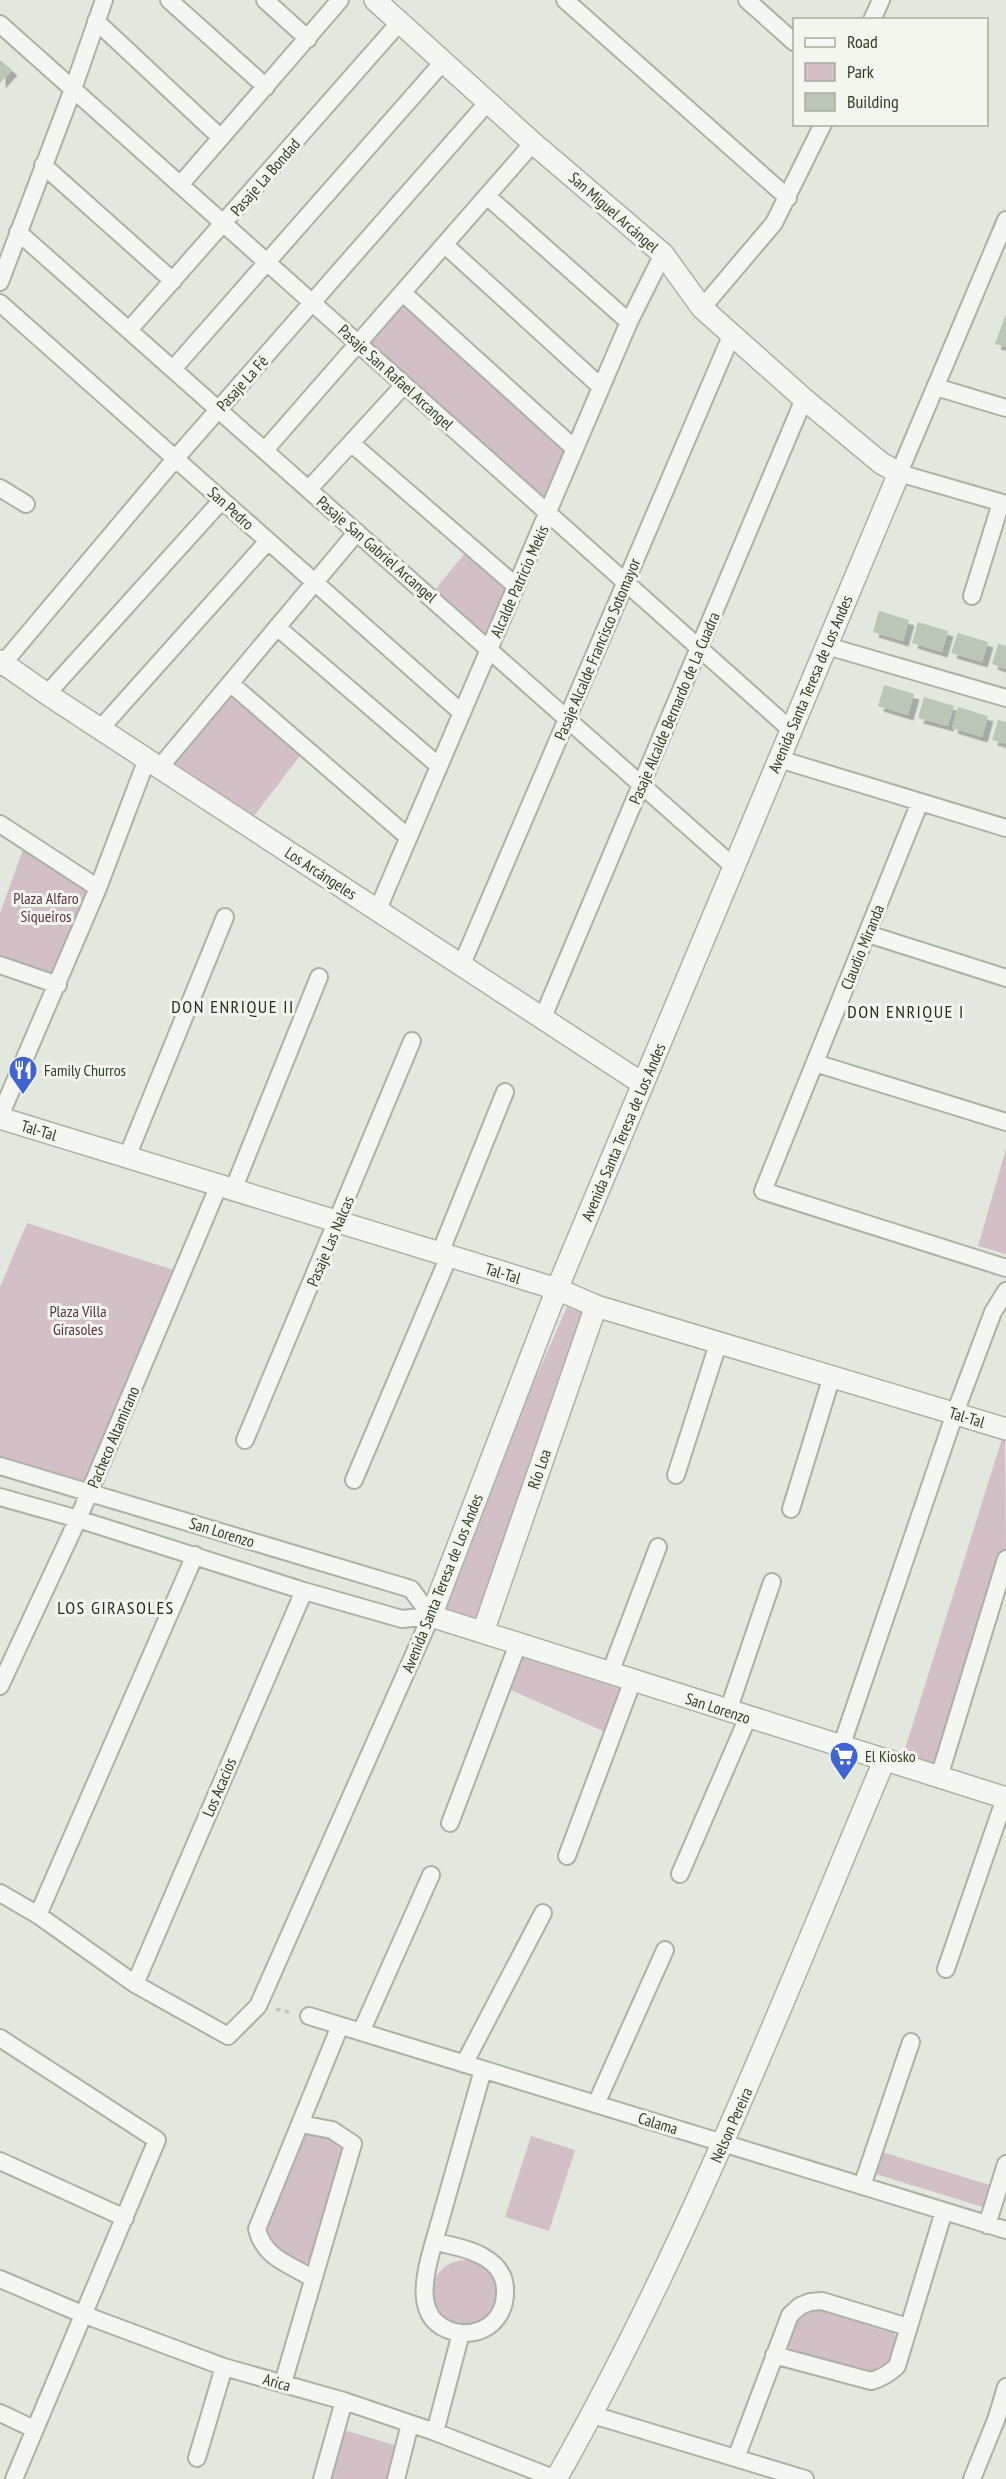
<svg xmlns="http://www.w3.org/2000/svg" width="1006" height="2479" viewBox="0 0 1006 2479" font-family="'PT Sans Narrow',sans-serif">
<defs>
<filter id="shadow"><feDropShadow dx="5.5" dy="5.5" stdDeviation="0" flood-color="#0004"/></filter>
</defs>
<rect width="100%" height="100%" fill="#e3e8df"/>
<path fill="#d2c0c6" d="M 403,293 L 575,449 L 549,514 L 358,344 Z
M 469,548 L 509,585 L 487,639 L 434,591 Z
M 231,691 L 302,753 L 254,816 L 173,762 Z
M 26,841 L 98,888 L 58,985 L 0,965 L 0,913 Z
M 1006,1149 L 1006,1254 L 978,1246 Z
M 27,1223 L 183,1273 L 89,1492 L 0,1466 L 0,1287 Z
M 567,1307 L 586,1314 L 483,1632 L 431,1616 Z
M 1005,1429 L 1006,1559 L 939,1777 L 900,1765 Z
M 518,1644 L 633,1680 L 612,1735 L 502,1686 Z
M 332,2130 L 346,2146 L 312,2259 L 303,2265 L 296,2265 L 257,2229 L 289,2153 L 306,2133 Z
M 531,2136 L 575,2150 L 549,2231 L 505,2217 Z
M 879,2151 L 993,2186 L 986,2208 L 872,2173 Z
M432 2293a33 33 0 1 1 66 0a33 33 0 1 1-66 0Z
M 818,2307 L 892,2327 L 901,2350 L 876,2377 L 790,2356 L 788,2343 L 798,2314 Z
M 341,2429 L 401,2447 L 391,2479 L 326,2479 Z"/>
<path fill="#bdc5b6" filter="url(#shadow)" d="M 0,60 L 12,70 L 0,83 Z
M 1006,314 L 1006,347 L 995,344 Z
M 879,611 L 909,620 L 903,641 L 873,632 Z
M 918,622 L 948,631 L 942,652 L 912,643 Z
M 958,633 L 988,642 L 982,662 L 951,653 Z
M 998,644 L 1006,646 L 1006,669 L 992,664 Z
M 884,685 L 914,694 L 908,715 L 878,706 Z
M 924,697 L 954,706 L 948,726 L 918,718 Z
M 958,707 L 988,716 L 982,737 L 952,728 Z
M 998,720 L 1006,722 L 1006,744 L 992,740 Z"/>
<g fill="none" stroke-linecap="round" stroke-linejoin="round">
<g stroke="#aab2a4" stroke-width="20">
<path id="minor" d="M 169,0 L 266,87
M 265,0 L 308,39
M 565,0 L 788,198
M 747,0 L 794,42
M 872,20 L 881,0
M 96,21 L 221,138
M 0,24 L 791,730
M 43,165 L 173,281
M 180,185 L 340,0
M 488,197 L 629,322
M 1006,220 L 899,473 L 1006,504
M 18,232 L 734,867
M 445,245 L 601,387
M 0,282 L 73,89 L 104,0
M 403,293 L 575,449
M 0,303 L 462,713
M 702,308 L 774,223 L 823,124
M 129,330 L 399,23
M 173,369 L 443,62
M 936,387 L 1006,408
M 351,443 L 516,586
M 265,450 L 533,143
M 0,488 L 26,504
M 309,489 L 404,385
M 972,596 L 1001,503
M 277,627 L 439,766
M 827,646 L 1006,698
M 0,667 L 175,459 L 488,102
M 230,683 L 408,837
M 47,694 L 222,500
M 100,729 L 268,541
M 779,759 L 1006,828
M 160,767 L 357,532
M 920,802 L 763,1191 L 1006,1268
M 0,824 L 98,888
M 378,909 L 629,322 L 663,254
M 868,934 L 1006,978
M 462,964 L 732,334
M 0,965 L 58,985
M 543,1017 L 804,399
M 815,1063 L 1006,1122
M 0,1116 L 98,888 L 147,759
M 127,1157 L 225,917
M 233,1190 L 319,977
M 440,1253 L 505,1092
M 245,1440 L 412,1041
M 0,1466 L 411,1589 L 431,1616
M 676,1475 L 719,1341
M 354,1480 L 449,1256
M 0,1497 L 78,1519 L 304,1591 L 402,1619 L 431,1616
M 791,1509 L 832,1376
M 610,1673 L 658,1547
M 0,1686 L 78,1519 L 219,1185
M 728,1711 L 772,1582
M 841,1747 L 955,1413 L 993,1312 L 1006,1291
M 939,1777 L 1006,1559
M 450,1823 L 518,1644
M 567,1856 L 633,1680
M 680,1874 L 748,1717
M 0,1893 L 38,1915 L 135,1984 L 228,2036 L 258,2006 L 431,1616
M 38,1915 L 195,1555
M 946,1969 L 1005,1798
M 135,1984 L 304,1591
M 309,2016 L 1006,2230
M 361,2032 L 431,1875
M 0,2038 L 157,2140 L 14,2479
M 464,2064 L 543,1913
M 596,2104 L 665,1950
M 0,2161 L 125,2218
M 862,2186 L 911,2042
M 987,2225 L 1006,2164
M 434,2242 C 463,2247 507,2256 505,2293 C 505,2305 500,2317 490,2325 C 481,2332 467,2335 455,2332 C 411,2321 425,2273 434,2242 Z
M 434,2242 L 483,2070
M 312,2278 C 289,2264 264,2258 257,2229 L 340,2026
M 0,2279 L 82,2314 L 224,2367 L 344,2401 L 435,2432 L 556,2479
M 774,2355 L 871,2381 C 882,2378 889,2374 897,2366 L 944,2211
M 283,2383 L 353,2144 L 332,2130 L 301,2124
M 0,2413 L 34,2429
M 593,2415 L 805,2479
M 435,2432 L 461,2333
M 197,2458 L 224,2367
M 736,2458 L 790,2315 L 800,2306 L 810,2302 L 822,2301 L 908,2327
M 322,2479 L 344,2401
M 396,2479 L 410,2424
M 972,2479 L 996,2420 L 1006,2387"/>
</g>
<g stroke="#aab2a4" stroke-width="24">
<path id="tertiary" d="M 375,0 L 533,143 L 663,254 L 702,308 L 804,399 L 881,463 L 899,473 L 557,1289 L 431,1616 L 1006,1798
M 0,661 L 47,694 L 643,1084
M 0,1118 L 557,1289 L 596,1306 L 1006,1429
M 483,1632 L 596,1306
M 556,2479 C 686,2250 782,2003 884,1761"/>
</g>
<path stroke="#bec3b8" stroke-width="3" stroke-dasharray="4.5 4.5" stroke-linecap="butt" d="M 276,2009 L 293,2013"/>
<use href="#minor" stroke="#f4f6f1" stroke-width="16"/>
<use href="#tertiary" stroke="#f4f6f1" stroke-width="21"/>
</g>
<defs>
<g id="restaurant-pin" transform="scale(1.5)"><path d="M0 17L-7.5 6A9.5 9.5 0 1 1 7.5 6Z" fill="#4164d0" stroke="#f2f6ee"/><path d="M-5-6h1v4h1v-4h1v4h1v-4h1v5L-1.5 .5V6h-2V.5L-5-1ZM5-6V6H3V1.5H1.5Q1.5-4 5-6Z" fill="#fff"/></g>
<g id="supermarket-pin" transform="scale(1.5)"><path d="M0 17L-7.5 6A9.5 9.5 0 1 1 7.5 6Z" fill="#4164d0" stroke="#f2f6ee"/><path d="M-6-5.5h2.5l.6 2H6L4.5 2H-2.5L-4.4-4H-6ZM-1.5 3.2a1.3 1.3 0 1 0 .1 0ZM3 3.2a1.3 1.3 0 1 0 .1 0Z" fill="#fff"/></g>
</defs>
<g fill-rule="evenodd">
<use href="#restaurant-pin" x="23" y="1070"/>
<use href="#supermarket-pin" x="844" y="1756"/>
</g>
<g text-anchor="middle" stroke-width="6" stroke-linejoin="round" paint-order="stroke">
<g font-size="16" fill="#323f27" stroke="#f2f6ee">
<text transform="translate(265 177) rotate(-49)" y="6">Pasaje La Bondad</text>
<text transform="translate(614 212) rotate(41)" y="6">San Miguel Arcángel</text>
<text transform="translate(396 377) rotate(42)" y="6">Pasaje San Rafael Arcangel</text>
<text transform="translate(242 383) rotate(-48)" y="6">Pasaje La Fé</text>
<text transform="translate(231 508) rotate(42)" y="6">San Pedro</text>
<text transform="translate(377 549) rotate(41)" y="6">Pasaje San Gabriel Arcangel</text>
<text transform="translate(519 581) rotate(-66)" y="6">Alcalde Patricio Mekis</text>
<text transform="translate(597 649) rotate(-67)" y="6">Pasaje Alcalde Francisco Sotomayor</text>
<text transform="translate(810 684) rotate(-67)" y="6">Avenida Santa Teresa de Los Andes</text>
<text transform="translate(674 708) rotate(-67)" y="6">Pasaje Alcalde Bernardo de La Cuadra</text>
<text transform="translate(321 873) rotate(33)" y="6">Los Arcángeles</text>
<text transform="translate(862 947) rotate(-68)" y="6">Claudio Miranda</text>
<text transform="translate(39 1130) rotate(17)" y="6">Tal-Tal</text>
<text transform="translate(623 1132) rotate(-67)" y="6">Avenida Santa Teresa de Los Andes</text>
<text transform="translate(330 1241) rotate(-67)" y="6">Pasaje Las Nalcas</text>
<text transform="translate(503 1273) rotate(17)" y="6">Tal-Tal</text>
<text transform="translate(967 1417) rotate(17)" y="6">Tal-Tal</text>
<text transform="translate(113 1437) rotate(-67)" y="6">Pacheco Altamirano</text>
<text transform="translate(539 1469) rotate(-71)" y="6">Río Loa</text>
<text transform="translate(222 1532) rotate(17)" y="6">San Lorenzo</text>
<text transform="translate(442 1583) rotate(-68)" y="6">Avenida Santa Teresa de Los Andes</text>
<text transform="translate(718 1708) rotate(18)" y="6">San Lorenzo</text>
<text transform="translate(219 1787) rotate(-67)" y="6">Los Acacios</text>
<text transform="translate(658 2123) rotate(17)" y="6">Calama</text>
<text transform="translate(731 2125) rotate(-66)" y="6">Nelson Pereira</text>
<text transform="translate(277 2382) rotate(16)" y="6">Arica</text>
</g>
<g font-size="16" fill="#5b3440" stroke="#f2f6ee">
<text x="46" y="904">Plaza Alfaro<tspan x="46" dy="18">Siqueiros</tspan></text>
<text x="78" y="1317">Plaza Villa<tspan x="78" dy="18">Girasoles</tspan></text>
</g>
<g font-size="16" fill="#323f27" stroke="#f2f6ee" text-anchor="start">
<text x="44" y="1076">Family Churros</text>
<text x="865" y="1762">El Kiosko</text>
</g>
<g font-size="18" letter-spacing="1.5" fill="#23301a" stroke="#f2f6ee">
<text x="233" y="1013">DON ENRIQUE II</text>
<text x="906" y="1018">DON ENRIQUE I</text>
<text x="116" y="1614">LOS GIRASOLES</text>
</g>
</g>
<rect x="793" y="18" width="195" height="108" fill="#f2f6ee" stroke="#a5ad9e" stroke-width="1.5"/>
<rect x="805" y="38" width="30" height="9" fill="#f4f6f1" stroke="#a5ad9e" stroke-width="1.5"/>
<text x="847" y="48" font-size="18" fill="#323f27">Road</text>
<rect x="805" y="63" width="30" height="18" fill="#d2c0c6" stroke="#a5ad9e" stroke-width="1.5"/>
<text x="847" y="78" font-size="18" fill="#323f27">Park</text>
<rect x="805" y="93" width="30" height="18" fill="#bdc5b6" stroke="#a5ad9e" stroke-width="1.5"/>
<text x="847" y="108" font-size="18" fill="#323f27">Building</text>
</svg>
